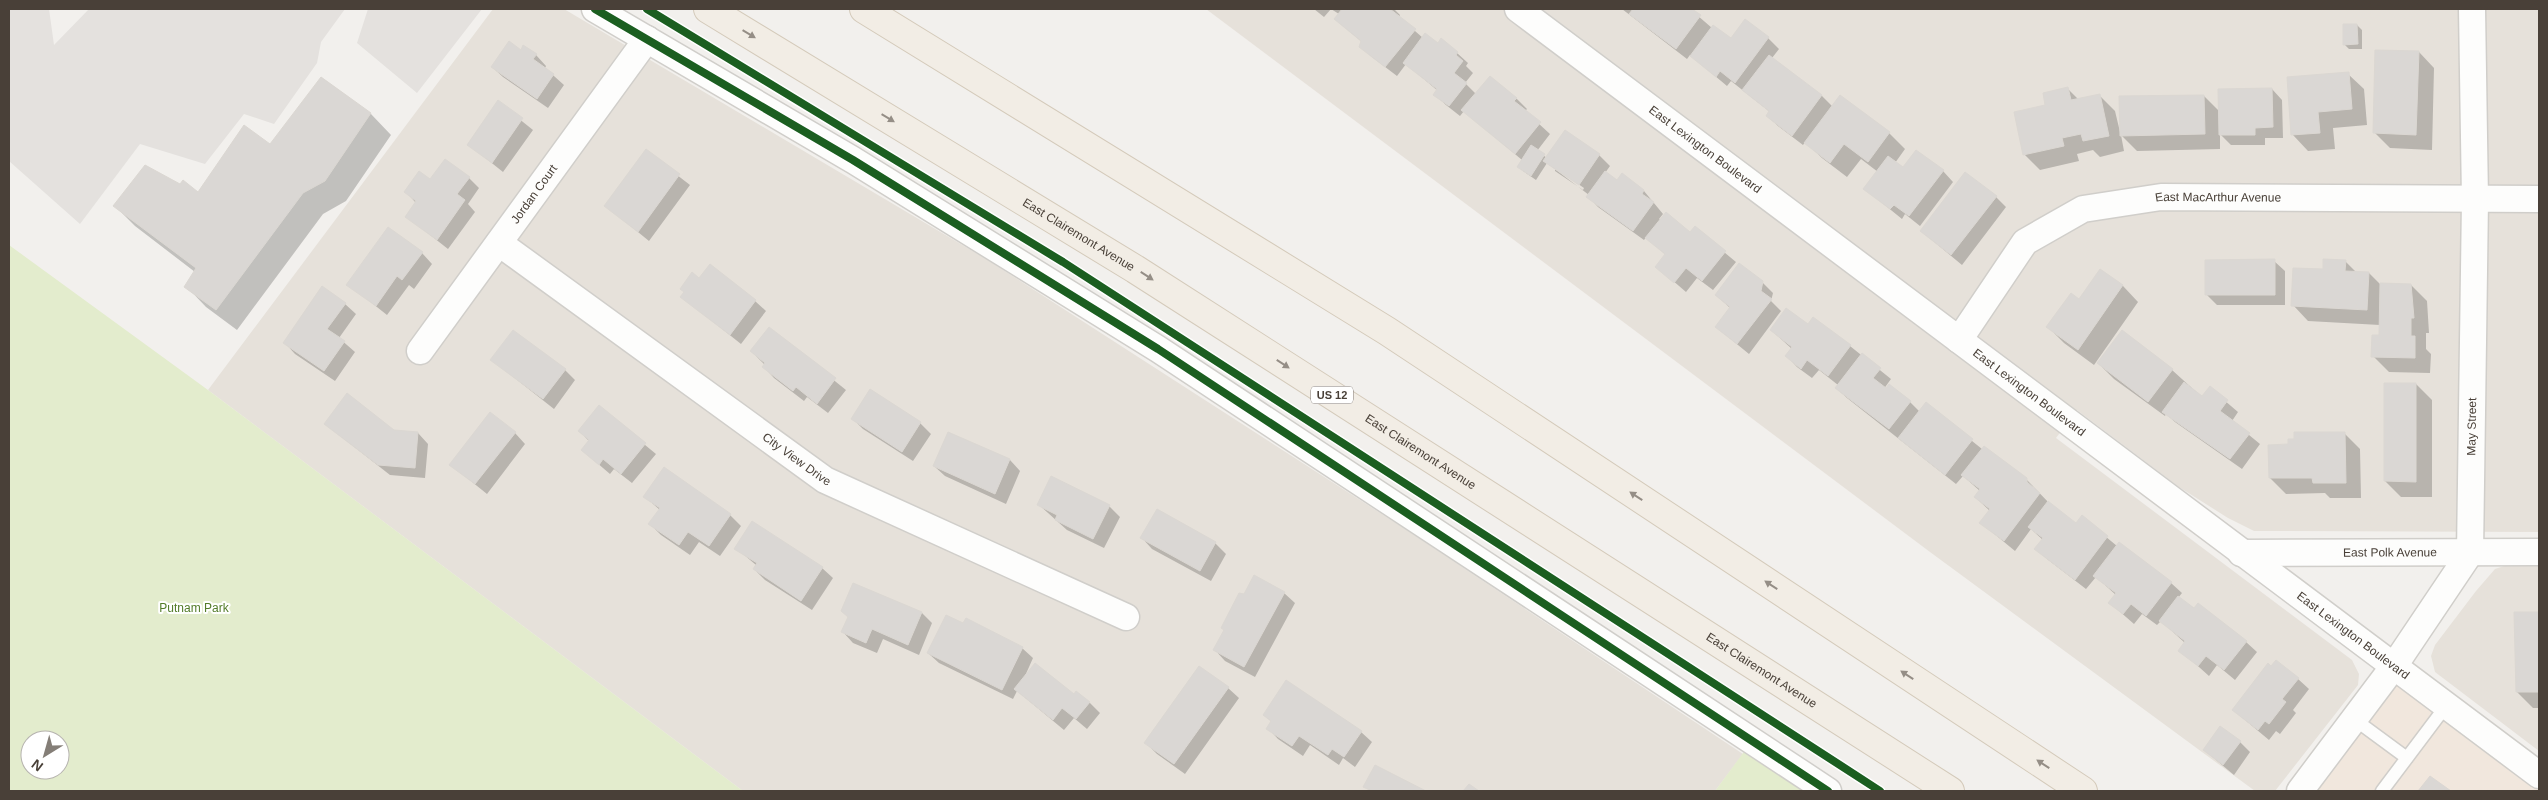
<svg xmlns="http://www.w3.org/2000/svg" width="2548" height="800" viewBox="0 0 2548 800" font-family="Helvetica,sans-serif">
<rect width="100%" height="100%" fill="#f2f0ed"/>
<path fill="#e6e1da" d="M 493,9 L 564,9 L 986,259 L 1405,529 L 1743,754 L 1715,791 L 743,791 L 208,390 Z
M 1206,9 L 2539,9 L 2539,532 L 2254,531 L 2228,518 L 2179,487 L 2077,410 L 2056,438 L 2352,660 L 2359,674 L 2358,685 L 2275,791 L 2255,791 L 1930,552 Z
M 2507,565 L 2539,565 L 2539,751 L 2435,672 L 2431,656 L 2435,645 L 2476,591 L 2495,569 Z"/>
<path fill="#f1e7dd" d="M 2394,666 L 2539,775 L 2539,791 L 2300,791 Z"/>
<path fill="#e3eccd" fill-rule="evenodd" d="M 9,245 L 208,390 L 743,791 L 9,791 ZM 30,740 L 60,740 L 60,770 L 30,770 Z
M 1752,741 L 1828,791 L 1715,791 Z"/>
<path fill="#e4e1de" d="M 9,9 L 49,9 L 54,45 L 89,9 L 345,9 L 321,42 L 317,63 L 274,124 L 244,114 L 205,164 L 140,144 L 80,224 L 9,161 Z
M 368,9 L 482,9 L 417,93 L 357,43 Z"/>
<path fill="#0003" fill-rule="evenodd" d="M 1314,9 L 1331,9 L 1324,17 Z
M 1331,9 L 1394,9 L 1400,15 L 1399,17 L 1423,38 L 1457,53 L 1468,63 L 1466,66 L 1473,73 L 1465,83 L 1476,94 L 1516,98 L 1527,109 L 1525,111 L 1550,134 L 1537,151 L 1547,158 L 1565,131 L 1599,155 L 1610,166 L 1605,173 L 1618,181 L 1644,191 L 1663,214 L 1659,219 L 1661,220 L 1691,234 L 1695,228 L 1736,262 L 1713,290 L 1697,278 L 1686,292 L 1657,267 L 1666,255 L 1646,237 L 1644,240 L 1598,207 L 1588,196 L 1589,195 L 1547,163 L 1536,180 L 1523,171 L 1518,166 L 1522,160 L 1464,111 L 1460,116 L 1446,105 L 1435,95 L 1438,91 L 1406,64 L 1397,76 L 1372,57 L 1361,46 L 1362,42 L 1335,19 L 1339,14 ZM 1555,168 L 1584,188 L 1583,190 L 1555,171 Z
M 1622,9 L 1690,9 L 1712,28 L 1731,40 L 1768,38 L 1779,49 L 1772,58 L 1822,96 L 1833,107 L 1840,97 L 1889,133 L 1905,149 L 1895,163 L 1903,169 L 1943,171 L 1953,182 L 1920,226 L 1905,214 L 1902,219 L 1865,189 L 1878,172 L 1861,159 L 1847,177 L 1822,158 L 1805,142 L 1803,145 L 1778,126 L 1767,116 L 1770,112 L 1731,81 L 1727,86 L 1690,55 L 1687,59 Z
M 2357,25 L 2362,30 L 2362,49 L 2349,49 L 2344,44 Z
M 522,52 L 536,55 L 546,66 L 545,68 L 564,85 L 548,108 L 503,77 L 492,67 Z
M 2419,52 L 2434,68 L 2432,150 L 2390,148 L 2374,132 Z
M 2348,74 L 2364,89 L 2367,125 L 2333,128 L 2335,149 L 2308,151 L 2293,135 Z
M 322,78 L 371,114 L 391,135 L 346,201 L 323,214 L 237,330 L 206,307 L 186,286 L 195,272 L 135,226 L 115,206 L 199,194 L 271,146 Z
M 2068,89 L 2079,100 L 2099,95 L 2115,111 L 2120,132 L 2204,96 L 2220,112 L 2272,89 L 2282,100 L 2283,138 L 2265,138 L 2265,145 L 2231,145 L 2220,134 L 2220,149 L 2137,151 L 2121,135 L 2124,151 L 2100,157 L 2093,150 L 2077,154 L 2079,161 L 2040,170 L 2024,154 L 2047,106 Z
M 498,102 L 533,130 L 503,172 L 468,144 Z
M 646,151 L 690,185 L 649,241 L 606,206 Z
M 469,178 L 479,188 L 468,204 L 475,212 L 448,249 L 406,216 L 416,203 L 406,192 L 430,181 Z
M 1996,197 L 2006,207 L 1962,265 L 1921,231 Z
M 422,253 L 432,264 L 414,289 L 409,285 L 387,315 L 348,284 Z
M 2274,261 L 2285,271 L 2285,305 L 2217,305 L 2207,295 Z
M 2345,261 L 2356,272 L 2369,273 L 2380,284 L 2411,285 L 2427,301 L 2429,333 L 2426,333 L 2426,349 L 2431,354 L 2430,373 L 2389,372 L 2373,356 L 2380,337 L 2380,325 L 2308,321 L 2293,305 L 2324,271 Z
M 2100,271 L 2123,286 L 2138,302 L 2094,365 L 2064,343 L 2048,327 L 2079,300 Z
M 699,280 L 755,301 L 766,311 L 741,344 L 682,297 Z
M 1762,282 L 1773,293 L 1771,301 L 1781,311 L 1749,354 L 1716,327 L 1730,308 L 1716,295 Z
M 345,304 L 356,314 L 339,338 L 355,352 L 335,381 L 295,354 L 285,343 Z
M 1808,326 L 1850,346 L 1891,379 L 1883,390 L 1910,402 L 1920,412 L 1926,404 L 1982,449 L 2026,479 L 2050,504 L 2076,524 L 2082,517 L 2117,546 L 2171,583 L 2182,593 L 2178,598 L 2246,642 L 2257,652 L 2235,680 L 2217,665 L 2209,676 L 2180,650 L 2185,643 L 2161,621 L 2157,625 L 2142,614 L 2134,624 L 2110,603 L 2116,595 L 2096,577 L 2086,589 L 2047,559 L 2036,549 L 2043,540 L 2031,529 L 2015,551 L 1981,523 L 1990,511 L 1975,497 L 1980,491 L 1963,476 L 1956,484 L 1847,398 L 1836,388 L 1838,385 L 1819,370 L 1812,378 L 1797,367 L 1787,356 L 1792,349 L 1771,330 Z
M 769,328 L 846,390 L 828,413 L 807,397 L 804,401 L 774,378 L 764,367 L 765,365 L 751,351 Z
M 492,360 L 565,370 L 575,380 L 554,409 Z
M 2098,363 L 2172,370 L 2203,398 L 2210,388 L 2238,412 L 2232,421 L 2260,444 L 2242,469 L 2175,422 L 2166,414 L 2165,416 L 2114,379 Z
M 2416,384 L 2432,400 L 2432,497 L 2401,497 L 2385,481 Z
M 870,391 L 920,423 L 931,434 L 913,461 L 863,429 L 853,419 Z
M 599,407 L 656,454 L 632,483 L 614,469 L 610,474 L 582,450 L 589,441 L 579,431 Z
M 325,424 L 418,433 L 428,444 L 425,478 L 390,475 Z
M 515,433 L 525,444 L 487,494 L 451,465 Z
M 949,433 L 1010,460 L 1020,471 L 1006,504 L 945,476 L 934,466 Z
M 2344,433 L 2360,449 L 2361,498 L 2330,498 L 2325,493 L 2286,494 L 2270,478 L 2289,445 Z
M 664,469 L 730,515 L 741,526 L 720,556 L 699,542 L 690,555 L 661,535 L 650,524 L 660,510 L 645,497 Z
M 1038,504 L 1109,506 L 1120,517 L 1104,548 L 1067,530 Z
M 1142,538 L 1215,543 L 1226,554 L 1211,581 L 1152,549 Z
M 736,548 L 822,568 L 833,578 L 812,610 L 765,580 L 754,569 L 756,565 Z
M 1284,593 L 1295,603 L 1255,677 L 1225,661 L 1215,650 Z
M 922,613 L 932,623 L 919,655 L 883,639 L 877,653 L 853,643 L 843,632 Z
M 2516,613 L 2539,613 L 2539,708 L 2533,708 L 2517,692 Z
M 1022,648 L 1033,658 L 1025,676 L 1089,702 L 1100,713 L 1087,729 L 1074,718 L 1064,730 L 1017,691 L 1013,699 L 939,663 L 928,653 Z
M 2298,679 L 2309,689 L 2293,710 L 2296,713 L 2280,734 L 2276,731 L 2269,740 L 2233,710 Z
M 1228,688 L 1239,698 L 1185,774 L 1157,754 L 1146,743 Z
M 1264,715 L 1361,732 L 1372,742 L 1355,767 L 1343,758 L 1339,765 L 1310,745 L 1303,756 L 1278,739 L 1268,728 L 1272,722 Z
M 2240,742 L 2250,752 L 2234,775 L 2204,750 Z
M 1376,766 L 1424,791 L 1370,791 L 1365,786 Z"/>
<path fill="#dad7d4" stroke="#dbd7d2" d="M 1342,9 L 1390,9 L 1416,29 L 1385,67 L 1359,47 L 1361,41 L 1334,19 Z
M 1633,9 L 1692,9 L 1701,15 L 1676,49 L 1629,14 Z
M 1745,19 L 1769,37 L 1735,83 L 1720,71 L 1716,77 L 1690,56 L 1713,25 L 1731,38 Z
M 2343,24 L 2357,24 L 2358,44 L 2343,45 Z
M 1425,33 L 1438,43 L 1441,38 L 1458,52 L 1456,55 L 1463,61 L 1454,73 L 1467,83 L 1449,106 L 1433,95 L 1437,89 L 1403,63 Z
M 509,41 L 521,50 L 523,45 L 537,54 L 533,59 L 554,74 L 537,99 L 491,67 Z
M 2375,50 L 2419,51 L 2416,135 L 2373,133 Z
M 1769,55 L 1822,95 L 1792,136 L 1766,116 L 1769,111 L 1742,90 Z
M 2349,72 L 2352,109 L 2318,112 L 2320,133 L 2291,135 L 2287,77 Z
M 1490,76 L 1517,98 L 1514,101 L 1541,122 L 1515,154 L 1461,110 Z
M 321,77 L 371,113 L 325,181 L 303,193 L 216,310 L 184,287 L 196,268 L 113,206 L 145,165 L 180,184 L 183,180 L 198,192 L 244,125 L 270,144 Z
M 2068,87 L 2071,100 L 2100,94 L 2109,136 L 2083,141 L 2081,134 L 2062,138 L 2064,146 L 2023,155 L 2014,112 L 2045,105 L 2043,93 Z
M 2272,88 L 2273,127 L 2255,128 L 2255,135 L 2219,135 L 2218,89 Z
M 1840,95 L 1890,132 L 1868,162 L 1844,144 L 1830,163 L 1804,143 Z
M 2204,95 L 2205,134 L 2120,136 L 2119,96 Z
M 498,100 L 523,118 L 492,163 L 467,145 Z
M 1565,130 L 1600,154 L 1579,185 L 1543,161 Z
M 1531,145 L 1545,154 L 1531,176 L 1517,167 Z
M 646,149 L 680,174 L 638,232 L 604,206 Z
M 1916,150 L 1944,170 L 1909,216 L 1894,205 L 1890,209 L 1863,189 L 1888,156 L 1903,167 Z
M 445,159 L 470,177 L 457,194 L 465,200 L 437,240 L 405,217 L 416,201 L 404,192 L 419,171 L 430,179 Z
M 1605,171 L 1617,180 L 1622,173 L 1644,190 L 1642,194 L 1654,202 L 1633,231 L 1586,197 Z
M 1965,172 L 1997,196 L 1951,255 L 1920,231 Z
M 1666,212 L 1690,232 L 1695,226 L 1726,251 L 1702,281 L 1686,268 L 1674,283 L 1655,267 L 1665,254 L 1645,238 Z
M 388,227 L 423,252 L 402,280 L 397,276 L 376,306 L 346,285 Z
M 2275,259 L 2275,295 L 2205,295 L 2205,260 Z
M 2323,259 L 2346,260 L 2345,271 L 2369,272 L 2367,310 L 2291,306 L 2293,268 L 2323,269 Z
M 1739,263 L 1763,281 L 1761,291 L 1772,299 L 1737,344 L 1715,327 L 1730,307 L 1715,295 Z
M 710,264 L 756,300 L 730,335 L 680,297 L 684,292 L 680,289 L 692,272 L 699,278 Z
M 2100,269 L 2123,285 L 2078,350 L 2046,327 L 2071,293 L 2079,299 Z
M 2380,283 L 2411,284 L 2414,318 L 2411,318 L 2411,336 L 2415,336 L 2415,358 L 2371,357 L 2372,335 L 2379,335 Z
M 322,286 L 346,303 L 327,329 L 345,341 L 324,371 L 283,343 Z
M 1786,308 L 1808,324 L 1813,317 L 1851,345 L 1828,376 L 1807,360 L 1801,369 L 1785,356 L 1792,347 L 1770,330 Z
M 769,327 L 836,378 L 817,404 L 796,387 L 793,391 L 762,367 L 765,363 L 750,351 Z
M 513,330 L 566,369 L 543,399 L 490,360 Z
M 2122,330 L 2173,369 L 2148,402 L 2097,363 Z
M 1862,353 L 1881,368 L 1873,378 L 1886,388 L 1889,384 L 1911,401 L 1889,429 L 1835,388 Z
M 2184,382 L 2202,396 L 2210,386 L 2228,400 L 2220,411 L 2250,433 L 2230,459 L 2162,412 Z
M 2384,383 L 2416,383 L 2416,482 L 2384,481 Z
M 870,389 L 921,422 L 902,452 L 851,419 Z
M 347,393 L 394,430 L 418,432 L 415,468 L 378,465 L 324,424 Z
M 1926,402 L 1973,439 L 1945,475 L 1898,438 Z
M 599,405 L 646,443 L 621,474 L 603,459 L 599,465 L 581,450 L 589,440 L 578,431 Z
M 490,412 L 516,432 L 475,484 L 449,465 Z
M 948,432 L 1010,459 L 995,494 L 933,466 Z
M 2294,432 L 2345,432 L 2346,483 L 2313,483 L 2312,478 L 2269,478 L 2268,445 L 2288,444 L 2288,439 L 2294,439 Z
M 1984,446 L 2027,478 L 2027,482 L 2040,493 L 2004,541 L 1979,523 L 1990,509 L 1974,497 L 1980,489 L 1961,475 Z
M 664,467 L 731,514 L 709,546 L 688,532 L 679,545 L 648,524 L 660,508 L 643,497 Z
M 1051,476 L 1110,505 L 1093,539 L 1055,520 L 1057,515 L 1037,505 Z
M 2048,501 L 2076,523 L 2082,515 L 2108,536 L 2075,580 L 2034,549 L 2043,538 L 2028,527 Z
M 1157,509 L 1216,542 L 1200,571 L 1140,538 Z
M 752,521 L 823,567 L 801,601 L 753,569 L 757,563 L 734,549 Z
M 2119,542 L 2172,582 L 2146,616 L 2131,604 L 2123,614 L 2108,603 L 2116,593 L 2093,576 Z
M 1254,575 L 1285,592 L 1244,667 L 1213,650 L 1224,630 L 1221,628 L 1239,593 L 1244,594 Z
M 853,583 L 922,612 L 908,645 L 872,629 L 866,643 L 841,632 L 848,617 L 841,611 Z
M 2178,596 L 2194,608 L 2198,603 L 2247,641 L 2224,670 L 2206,656 L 2198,666 L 2178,651 L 2185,641 L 2159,621 Z
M 2514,612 L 2539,612 L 2539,692 L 2516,692 Z
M 946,615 L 963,623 L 966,618 L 1023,647 L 1002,690 L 927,653 Z
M 2276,660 L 2299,678 L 2282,699 L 2286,702 L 2269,724 L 2265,721 L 2258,730 L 2232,710 L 2268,663 L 2271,666 Z
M 1035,663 L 1074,694 L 1076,691 L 1090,702 L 1076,719 L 1062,708 L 1053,720 L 1014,689 Z
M 1199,666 L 1229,687 L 1174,764 L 1144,743 Z
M 1286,680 L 1362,731 L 1344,757 L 1332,749 L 1328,755 L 1299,736 L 1292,746 L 1266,729 L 1271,721 L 1263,715 Z
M 2220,726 L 2241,741 L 2223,765 L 2203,750 Z
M 1375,765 L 1426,791 L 1372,791 L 1363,787 Z
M 2430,776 L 2451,791 L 2418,791 Z
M 1469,784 L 1479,791 L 1463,791 Z"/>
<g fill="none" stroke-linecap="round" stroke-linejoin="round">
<g stroke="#d0ceca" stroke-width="15">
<path id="service" d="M 2354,719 L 2407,758
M 2382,791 L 2446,706"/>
</g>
<g stroke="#d0ceca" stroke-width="29">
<g id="minor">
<path d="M 595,9 L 853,160 L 1158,349 L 1828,791"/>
<path id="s1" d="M 1518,9 L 2539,775"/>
<path id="s2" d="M 499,243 L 825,480 L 1126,617"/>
<path id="s3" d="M 1959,340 L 2025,242 L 2083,209 L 2161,197 L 2539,199"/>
<path id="s4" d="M 420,351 L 647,39"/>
<path id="s5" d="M 2241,553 L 2539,552"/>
<path id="s6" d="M 2300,791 L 2394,666 L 2470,553 L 2475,200 L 2472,9"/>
</g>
</g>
<g stroke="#d4caba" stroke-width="30">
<g id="primary">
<path id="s7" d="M 708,9 L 1135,269 L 1950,791"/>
<path d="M 864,9 L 1387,331 L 2083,791"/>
</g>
</g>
<use href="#service" stroke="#fdfdfc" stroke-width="12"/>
<use href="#minor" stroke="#fdfdfc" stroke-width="26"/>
<use href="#primary" stroke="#f2ede5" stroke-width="28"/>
<g stroke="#fff" stroke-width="11">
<path id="cycleway" d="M 595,9 L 853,160 L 1158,349 L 1828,791
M 647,9 L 1063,262 L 1880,791"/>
</g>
<use href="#cycleway" stroke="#1b5e20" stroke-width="8"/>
</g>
<defs><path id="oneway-solid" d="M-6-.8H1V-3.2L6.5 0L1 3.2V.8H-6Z" transform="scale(1.25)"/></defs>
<g fill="#958e86">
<use href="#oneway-solid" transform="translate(749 34) rotate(31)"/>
<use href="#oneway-solid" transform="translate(888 118) rotate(31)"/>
<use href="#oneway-solid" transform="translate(1147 276) rotate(33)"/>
<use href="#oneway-solid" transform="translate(1283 364) rotate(33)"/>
<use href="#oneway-solid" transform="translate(1636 496) rotate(-147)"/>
<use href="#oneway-solid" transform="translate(1771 585) rotate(-147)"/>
<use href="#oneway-solid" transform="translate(1907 675) rotate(-147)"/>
<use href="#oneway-solid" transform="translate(2043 764) rotate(-147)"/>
</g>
<g text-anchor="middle" stroke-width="4" stroke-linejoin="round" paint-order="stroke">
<rect fill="#fff" stroke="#807974" stroke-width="1" x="1311" y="386.5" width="42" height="17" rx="4"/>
<g font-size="11" font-weight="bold" fill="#494038">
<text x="1332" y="399">US 12</text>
</g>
<g font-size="12" fill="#494038" stroke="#fff">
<text dy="4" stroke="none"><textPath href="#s1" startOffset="234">East Lexington Boulevard</textPath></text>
<text dy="4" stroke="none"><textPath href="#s4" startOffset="194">Jordan Court</textPath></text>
<text dy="4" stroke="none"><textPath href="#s3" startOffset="321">East MacArthur Avenue</textPath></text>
<text dy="4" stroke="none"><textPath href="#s7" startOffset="434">East Clairemont Avenue</textPath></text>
<text dy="4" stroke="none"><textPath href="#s1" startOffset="639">East Lexington Boulevard</textPath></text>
<text dy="4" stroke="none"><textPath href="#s6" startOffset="419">May Street</textPath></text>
<text dy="4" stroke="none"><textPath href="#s7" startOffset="839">East Clairemont Avenue</textPath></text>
<text dy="4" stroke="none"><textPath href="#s2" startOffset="368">City View Drive</textPath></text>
<text dy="4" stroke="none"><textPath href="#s5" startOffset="149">East Polk Avenue</textPath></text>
<text dy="4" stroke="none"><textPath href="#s1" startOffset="1044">East Lexington Boulevard</textPath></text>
<text dy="4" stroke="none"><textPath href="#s7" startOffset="1244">East Clairemont Avenue</textPath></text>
</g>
<g font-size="12" fill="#537c2a" stroke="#fff">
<text x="194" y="612">Putnam Park</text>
</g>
</g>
<rect width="2548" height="800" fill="none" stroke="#494038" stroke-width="20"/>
<g transform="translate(45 755) rotate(217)"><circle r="24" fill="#ffffff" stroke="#b6b3af"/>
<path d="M0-4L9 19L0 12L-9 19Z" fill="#847e77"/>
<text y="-8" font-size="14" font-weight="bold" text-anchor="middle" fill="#494038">N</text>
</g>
</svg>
